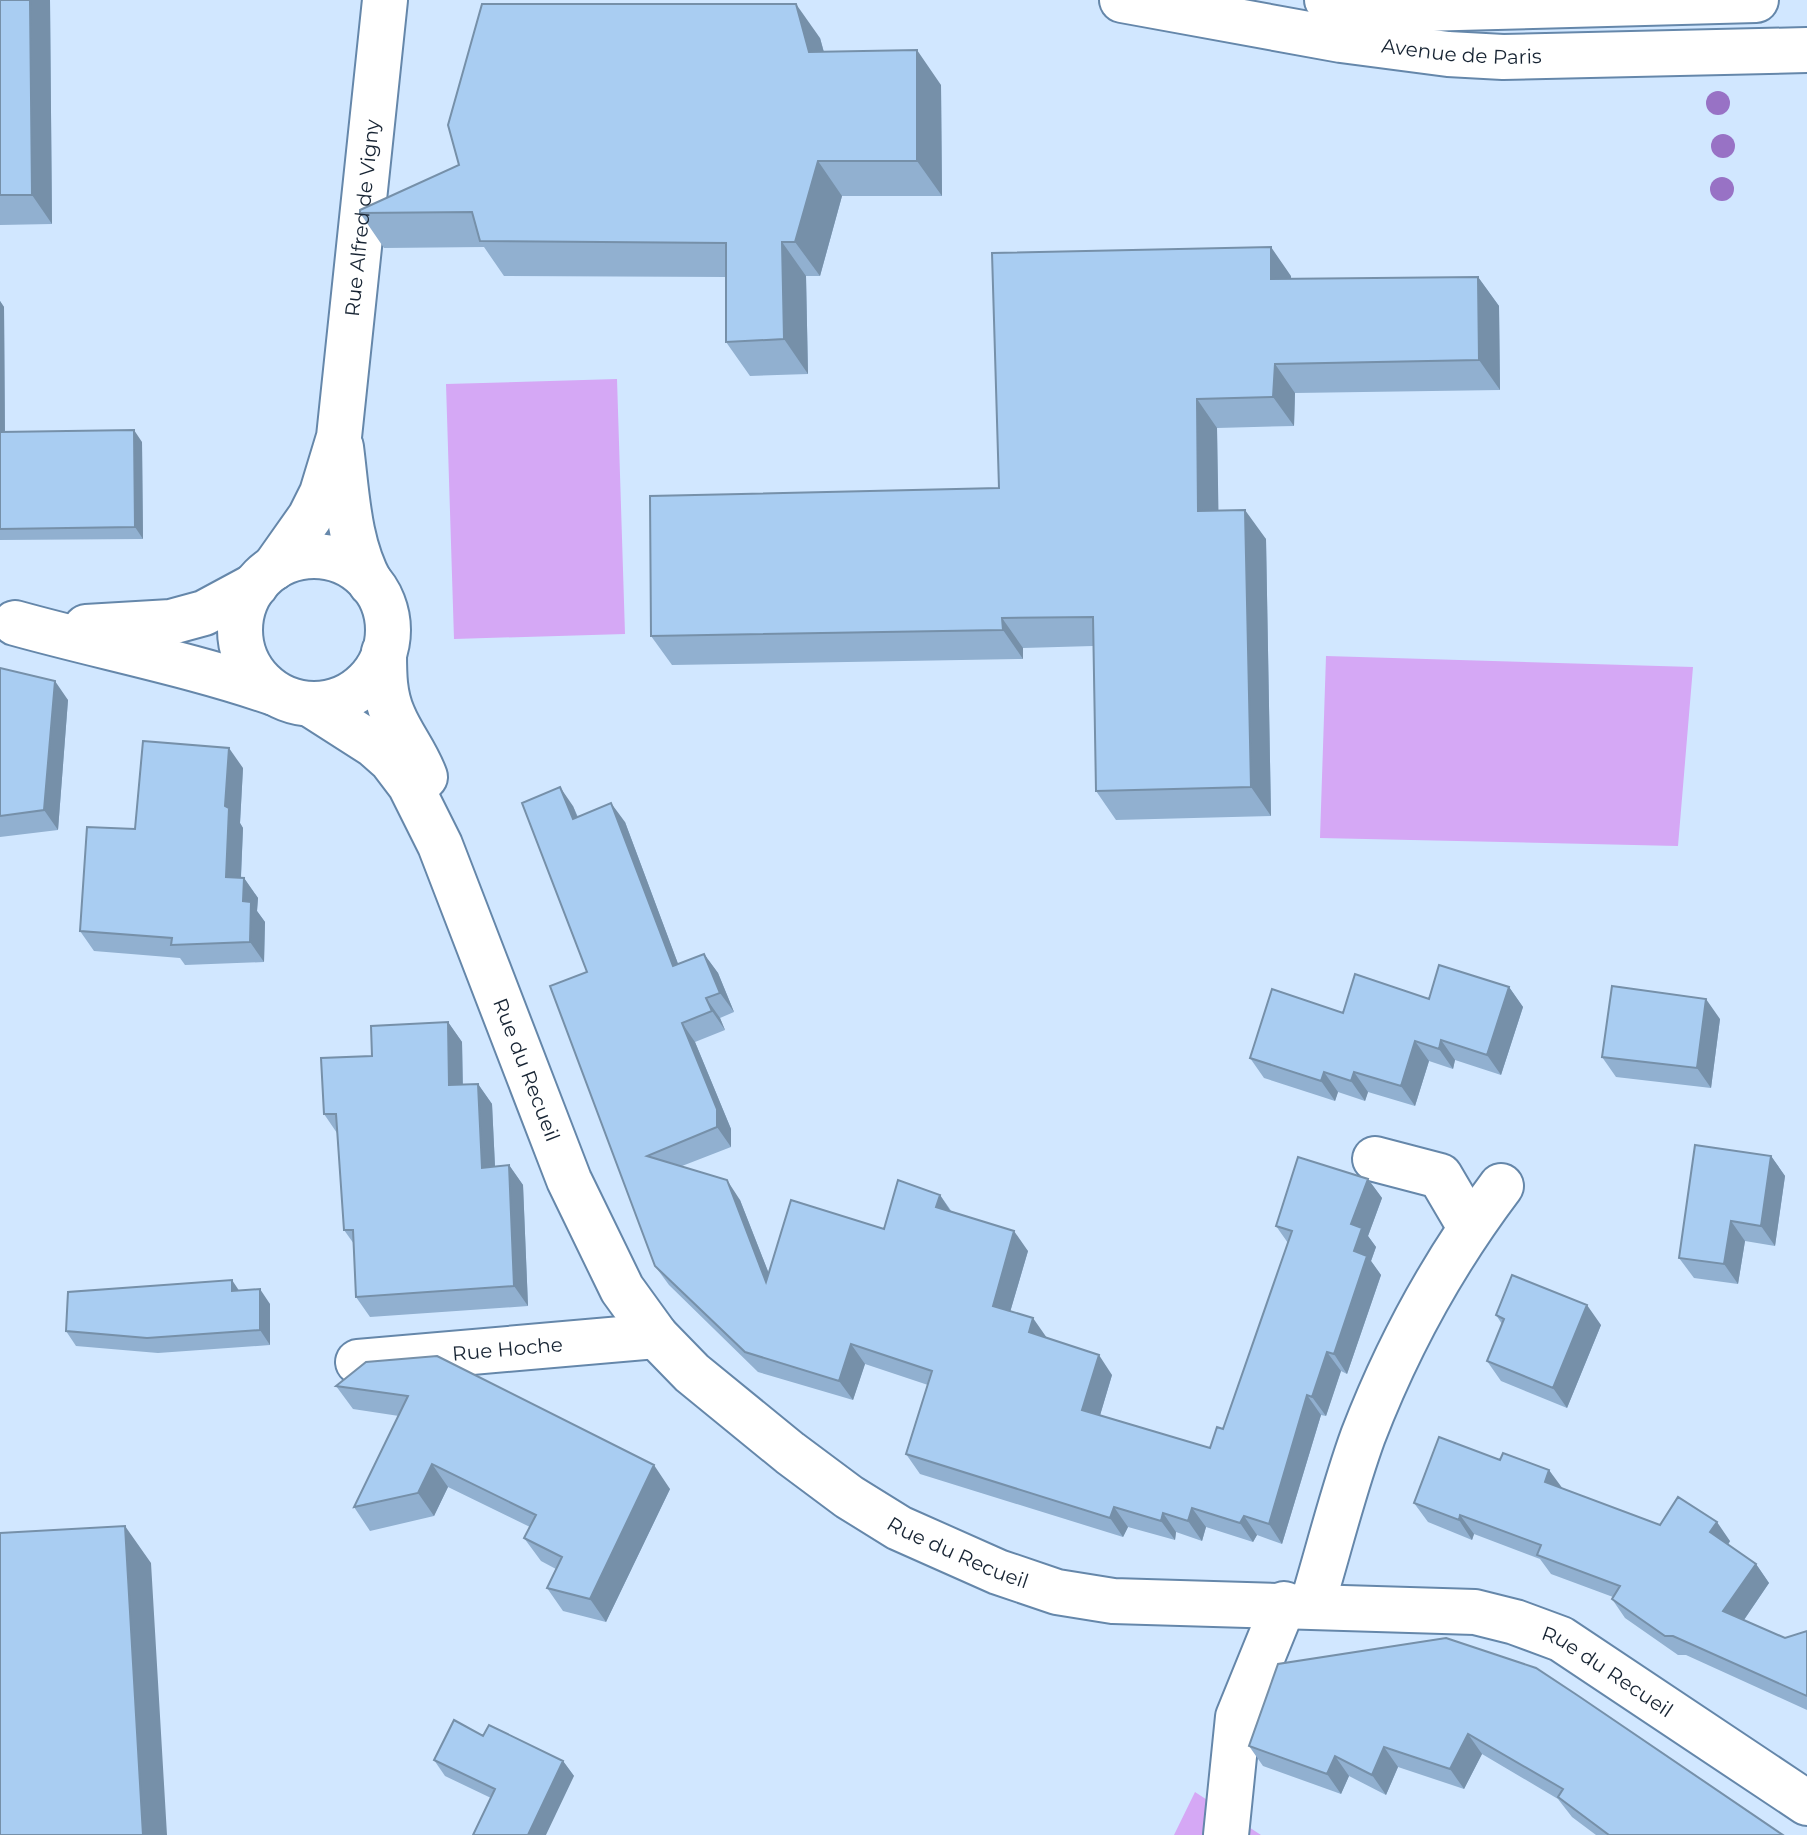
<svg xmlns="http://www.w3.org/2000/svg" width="1807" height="1835" viewBox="0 0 1807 1835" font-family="Montserrat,sans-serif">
<rect width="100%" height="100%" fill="#d1e7ff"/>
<path fill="#d5a8f5" d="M 617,379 L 625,634 L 454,639 L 446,384 Z
M 1326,656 L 1693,667 L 1678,846 L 1320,838 Z
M 1195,1792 L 1261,1835 L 1174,1835 Z"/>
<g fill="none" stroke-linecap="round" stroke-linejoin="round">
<g stroke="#6587aa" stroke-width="48">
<g id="minor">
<path id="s1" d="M 1122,0 L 1341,40 L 1448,54 L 1503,57 L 1807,50"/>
<path d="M 1327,0 L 1420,9 L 1756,0"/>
<path d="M 1375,1159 L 1440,1176 L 1470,1227"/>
<path id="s2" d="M 358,1362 L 656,1336"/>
<path d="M 1312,1605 C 1329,1549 1343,1491 1363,1436 C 1398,1345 1443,1263 1501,1186"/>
<path d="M 1226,1835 L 1238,1717 L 1284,1604"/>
</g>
</g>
<g stroke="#6587aa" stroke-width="48">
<g id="tertiary">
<path d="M 341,447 C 347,493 348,543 371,584"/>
<circle cx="314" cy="630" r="74"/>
<path id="s3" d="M 274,568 L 310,517 L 322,493 L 339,437 L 385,0"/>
<path d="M 15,623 C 101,647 190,664 274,693"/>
<path d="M 86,627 L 171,622 L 204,613 L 256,585"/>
<path d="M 384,652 C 384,674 384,695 393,715 C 402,737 417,754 425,777"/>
<path id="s4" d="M 310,704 L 374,745 L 391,760 L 410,785 L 440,845 L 569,1180 L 622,1289 L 656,1336 L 692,1373 L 790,1453 L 849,1497 L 899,1528 L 998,1572 L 1057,1592 L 1113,1601 L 1475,1612 L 1515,1622 L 1561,1639 L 1807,1803"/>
</g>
</g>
<use href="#minor" stroke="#fff" stroke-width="44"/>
<use href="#tertiary" stroke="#fff" stroke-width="44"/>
</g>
<g fill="#9872c5">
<circle cx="1718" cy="103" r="12"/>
<circle cx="1723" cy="146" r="12"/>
<circle cx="1722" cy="189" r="12"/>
</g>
<path fill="#91b0d0" d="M 0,0 L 50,0 L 52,224 L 0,225 Z
M 820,38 L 824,52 L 941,85 L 942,196 L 842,196 L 820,276 L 806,276 L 808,374 L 750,376 L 726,342 L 726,277 L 504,276 L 484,247 L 384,248 L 360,213 Z
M 1291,276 L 1291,279 L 1478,277 L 1499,306 L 1500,390 L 1295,393 L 1294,426 L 1217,428 L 1218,510 L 1266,539 L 1271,816 L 1116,820 L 1096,791 L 1093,646 L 1023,648 L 1023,659 L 672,665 L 651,636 L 999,488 Z
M 0,301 L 4,307 L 5,432 L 142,442 L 143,539 L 0,540 Z
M 0,668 L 68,700 L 58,830 L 0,837 Z
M 243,768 L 240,823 L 243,828 L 241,878 L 244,878 L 258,898 L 257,911 L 265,922 L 264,962 L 185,965 L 180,958 L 94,951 L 80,931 L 135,829 Z
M 573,806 L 578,817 L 625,822 L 678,964 L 704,954 L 718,973 L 734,1012 L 720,1018 L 725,1030 L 695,1042 L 731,1129 L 731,1147 L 682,1166 L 740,1200 L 769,1274 L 884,1229 L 940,1195 L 952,1212 L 1028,1251 L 1010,1312 L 1047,1338 L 1112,1375 L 1100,1415 L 1210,1448 L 1223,1429 L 1288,1243 L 1276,1226 L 1368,1179 L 1382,1198 L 1368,1236 L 1376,1247 L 1371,1261 L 1381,1275 L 1347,1374 L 1341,1371 L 1326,1416 L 1321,1415 L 1282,1544 L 1257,1535 L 1253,1542 L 1206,1527 L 1202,1541 L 1176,1532 L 1175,1540 L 1128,1527 L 1123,1537 L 920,1474 L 906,1454 L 928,1385 L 865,1364 L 853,1400 L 758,1372 L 669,1285 L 655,1266 L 587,972 Z
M 1509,987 L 1523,1007 L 1501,1075 L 1455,1060 L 1453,1069 L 1429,1061 L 1415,1106 L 1368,1092 L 1365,1101 L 1338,1092 L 1335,1101 L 1264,1078 L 1250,1058 L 1343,1013 L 1429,999 Z
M 1720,1019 L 1711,1088 L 1616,1077 L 1602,1057 Z
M 448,1022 L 462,1042 L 463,1085 L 478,1084 L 492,1104 L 495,1166 L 509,1165 L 523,1185 L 528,1306 L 370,1317 L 356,1297 L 354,1244 L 344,1230 L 337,1133 L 324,1114 L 372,1056 Z
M 1771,1156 L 1785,1176 L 1775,1246 L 1745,1241 L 1738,1284 L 1694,1278 L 1679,1258 Z
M 239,1290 L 270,1304 L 270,1345 L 158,1353 L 76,1346 L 66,1331 Z
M 1496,1315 L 1601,1325 L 1567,1408 L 1501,1381 L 1487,1361 L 1502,1324 Z
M 366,1362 L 670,1489 L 606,1622 L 563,1611 L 547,1588 L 556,1569 L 541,1561 L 524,1538 L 530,1527 L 448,1487 L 434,1516 L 370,1531 L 354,1507 L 399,1416 L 353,1409 L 336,1386 Z
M 1561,1488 L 1660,1525 L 1730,1541 L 1728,1545 L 1756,1564 L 1769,1583 L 1744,1620 L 1785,1638 L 1807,1631 L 1807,1710 L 1686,1655 L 1678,1655 L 1625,1618 L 1612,1599 L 1613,1597 L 1551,1574 L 1540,1559 L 1474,1534 L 1472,1540 L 1428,1522 L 1414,1503 Z
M 1278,1664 L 1783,1835 L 1596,1835 L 1572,1817 L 1558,1799 L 1482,1754 L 1464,1789 L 1398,1767 L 1386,1795 L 1349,1776 L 1341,1794 L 1263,1766 L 1249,1746 Z
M 483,1736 L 563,1761 L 574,1776 L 491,1798 L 445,1776 L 434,1760 Z"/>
<path fill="#7690a9" d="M 30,0 L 50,0 L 52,224 L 32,195 Z
M 796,4 L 820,38 L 833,86 L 809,52 Z
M 917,50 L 941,85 L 942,196 L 917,161 Z
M 818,161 L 842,196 L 820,276 L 795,242 Z
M 782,242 L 806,276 L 808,374 L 784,339 Z
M 1271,247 L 1291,276 L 1292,308 L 1271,279 Z
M 1478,277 L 1499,306 L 1500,390 L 1479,360 Z
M 0,301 L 4,307 L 5,443 L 0,436 Z
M 1275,364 L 1295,393 L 1294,426 L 1273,397 Z
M 1197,399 L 1217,428 L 1219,540 L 1198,511 Z
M 134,430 L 142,442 L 143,539 L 135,527 Z
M 1245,510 L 1266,539 L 1271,816 L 1251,787 Z
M 1002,618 L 1023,648 L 1023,659 L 1003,630 Z
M 55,681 L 68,700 L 58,830 L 44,810 Z
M 229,748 L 243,768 L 240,823 L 243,828 L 240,897 L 226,877 L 225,806 Z
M 560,787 L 573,806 L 586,839 L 573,819 Z
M 611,803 L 625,822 L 686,985 L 673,966 Z
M 244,878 L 258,898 L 257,911 L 265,922 L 264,962 L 250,942 L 243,901 Z
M 704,954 L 718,973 L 734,1012 L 720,993 Z
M 1509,987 L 1523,1007 L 1501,1075 L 1487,1055 Z
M 706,998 L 720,1018 L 725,1030 L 712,1011 Z
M 1706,999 L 1720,1019 L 1711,1088 L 1697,1068 Z
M 448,1022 L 462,1042 L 463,1105 L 449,1085 Z
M 682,1023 L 695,1042 L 731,1129 L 731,1147 L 717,1127 Z
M 1441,1040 L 1455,1060 L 1453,1069 L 1439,1049 Z
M 1415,1041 L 1429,1061 L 1415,1106 L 1401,1086 Z
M 1324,1072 L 1338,1092 L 1335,1101 L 1321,1081 Z
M 1354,1072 L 1368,1092 L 1365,1101 L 1351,1081 Z
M 478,1084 L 492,1104 L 496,1188 L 482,1168 Z
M 1771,1156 L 1785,1176 L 1775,1246 L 1761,1226 Z
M 509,1165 L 523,1185 L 528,1306 L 514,1286 Z
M 1368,1179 L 1382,1198 L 1368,1236 L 1376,1247 L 1371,1261 L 1381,1275 L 1347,1374 L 1334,1354 L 1354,1251 L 1351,1224 Z
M 727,1180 L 740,1200 L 780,1302 L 766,1282 Z
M 940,1195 L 953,1215 L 936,1207 Z
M 1731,1221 L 1745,1241 L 1738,1284 L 1724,1264 Z
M 1014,1231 L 1028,1251 L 1006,1326 L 993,1306 Z
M 232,1280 L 242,1295 L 232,1291 Z
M 260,1289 L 270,1304 L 270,1345 L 260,1330 Z
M 1587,1305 L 1601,1325 L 1567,1408 L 1553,1388 Z
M 1033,1318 L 1047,1338 L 1029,1332 Z
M 851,1344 L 865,1364 L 853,1400 L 839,1381 Z
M 1327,1352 L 1341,1371 L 1326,1416 L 1312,1397 Z
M 1099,1355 L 1112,1375 L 1096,1429 L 1082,1410 Z
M 1307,1395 L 1321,1415 L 1282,1544 L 1269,1524 Z
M 432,1464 L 448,1487 L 434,1516 L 418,1493 Z
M 654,1465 L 670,1489 L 606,1622 L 590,1599 Z
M 1549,1470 L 1563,1489 L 1545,1482 Z
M 1114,1507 L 1128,1527 L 1123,1537 L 1110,1518 Z
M 1192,1508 L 1206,1527 L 1202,1541 L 1188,1521 Z
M 1163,1513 L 1176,1532 L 1175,1540 L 1161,1521 Z
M 1460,1515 L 1474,1534 L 1472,1540 L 1459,1520 Z
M 1244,1516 L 1257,1535 L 1253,1542 L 1240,1523 Z
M 1717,1522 L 1730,1541 L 1723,1552 L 1710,1532 Z
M 125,1526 L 151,1563 L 167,1835 L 143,1835 Z
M 1756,1564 L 1769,1583 L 1737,1630 L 1723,1611 Z
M 1468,1734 L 1482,1754 L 1464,1789 L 1450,1769 Z
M 1384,1747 L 1398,1767 L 1386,1795 L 1372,1775 Z
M 1335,1756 L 1349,1776 L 1341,1794 L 1327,1774 Z
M 563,1761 L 574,1776 L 546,1835 L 528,1835 Z"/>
<path fill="#a9cdf2" stroke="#7690a9" stroke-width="2" d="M 0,0 L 30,0 L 32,195 L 0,195 Z
M 482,4 L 796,4 L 809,52 L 917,50 L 917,161 L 818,161 L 795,242 L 782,242 L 784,339 L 726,342 L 726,243 L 480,241 L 472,212 L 360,213 L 360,210 L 459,165 L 448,125 Z
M 1271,247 L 1271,279 L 1478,277 L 1479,360 L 1275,364 L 1273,397 L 1197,399 L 1198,511 L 1245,510 L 1251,787 L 1096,791 L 1093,617 L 1002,618 L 1003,630 L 651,636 L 650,496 L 999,488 L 992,253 Z
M 134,430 L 135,527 L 0,529 L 0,432 Z
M 0,668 L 55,681 L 44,810 L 0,816 Z
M 143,741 L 229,748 L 225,806 L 229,808 L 226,877 L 244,878 L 243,901 L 251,902 L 250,942 L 171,945 L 172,938 L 80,931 L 87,827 L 135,829 Z
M 560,787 L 573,819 L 611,803 L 673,966 L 704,954 L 720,993 L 706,998 L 712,1011 L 682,1023 L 717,1109 L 717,1127 L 647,1156 L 727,1180 L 766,1282 L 791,1200 L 884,1229 L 898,1180 L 940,1195 L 936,1207 L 1014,1231 L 993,1306 L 1033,1318 L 1029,1332 L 1099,1355 L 1082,1410 L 1210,1448 L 1217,1427 L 1223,1429 L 1292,1231 L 1276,1226 L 1298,1157 L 1368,1179 L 1351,1224 L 1362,1228 L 1354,1251 L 1367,1256 L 1334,1354 L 1327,1352 L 1312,1397 L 1307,1395 L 1269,1524 L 1244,1516 L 1240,1523 L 1192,1508 L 1188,1521 L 1163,1513 L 1161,1521 L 1114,1507 L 1110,1518 L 906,1454 L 932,1371 L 851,1344 L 839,1381 L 745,1352 L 655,1266 L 550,986 L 587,972 L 522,803 Z
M 1439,965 L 1509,987 L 1487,1055 L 1441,1040 L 1439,1049 L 1415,1041 L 1401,1086 L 1354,1072 L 1351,1081 L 1324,1072 L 1321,1081 L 1250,1058 L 1272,989 L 1343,1013 L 1355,974 L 1429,999 Z
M 1612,986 L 1706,999 L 1697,1068 L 1602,1057 Z
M 448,1022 L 449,1085 L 478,1084 L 482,1168 L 509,1165 L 514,1286 L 356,1297 L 353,1230 L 344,1230 L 336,1114 L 324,1114 L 321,1058 L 372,1056 L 371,1026 Z
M 1695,1145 L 1771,1156 L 1761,1226 L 1731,1221 L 1724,1264 L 1679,1258 Z
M 1512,1275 L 1587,1305 L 1553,1388 L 1487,1361 L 1504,1319 L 1496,1315 Z
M 232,1280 L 232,1291 L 260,1289 L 260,1330 L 147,1338 L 66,1331 L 68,1292 Z
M 437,1356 L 654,1465 L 590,1599 L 547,1588 L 562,1557 L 524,1538 L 536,1515 L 432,1464 L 418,1493 L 354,1507 L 408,1396 L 336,1386 L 366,1362 Z
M 1439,1437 L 1500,1460 L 1503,1453 L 1549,1470 L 1545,1482 L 1660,1525 L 1678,1497 L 1717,1522 L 1710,1532 L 1756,1564 L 1723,1611 L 1785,1638 L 1807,1631 L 1807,1696 L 1673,1636 L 1665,1636 L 1612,1599 L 1620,1586 L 1537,1555 L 1541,1545 L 1460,1515 L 1459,1520 L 1414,1503 Z
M 125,1526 L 143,1835 L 0,1835 L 0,1533 Z
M 1446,1638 L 1536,1668 L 1577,1695 L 1783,1835 L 1609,1835 L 1558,1797 L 1563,1789 L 1468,1734 L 1450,1769 L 1384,1747 L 1372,1775 L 1335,1756 L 1327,1774 L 1249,1746 L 1278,1664 Z
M 454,1720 L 483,1736 L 489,1725 L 563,1761 L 528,1835 L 473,1835 L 495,1789 L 434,1760 Z"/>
<g text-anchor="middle" stroke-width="8" stroke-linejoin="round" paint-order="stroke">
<g font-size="20" fill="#172433" stroke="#ebf3fb">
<text dy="7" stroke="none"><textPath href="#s1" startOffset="344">Avenue de Paris</textPath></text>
<text dy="7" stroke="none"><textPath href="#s3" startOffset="368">Rue Alfred de Vigny</textPath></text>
<text dy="7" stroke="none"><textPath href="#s4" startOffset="438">Rue du Recueil</textPath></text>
<text dy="7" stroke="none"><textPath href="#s2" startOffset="150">Rue Hoche</textPath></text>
<text dy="7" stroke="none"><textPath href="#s4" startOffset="1110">Rue du Recueil</textPath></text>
<text dy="7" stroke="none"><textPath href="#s4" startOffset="1782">Rue du Recueil</textPath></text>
</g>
</g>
</svg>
